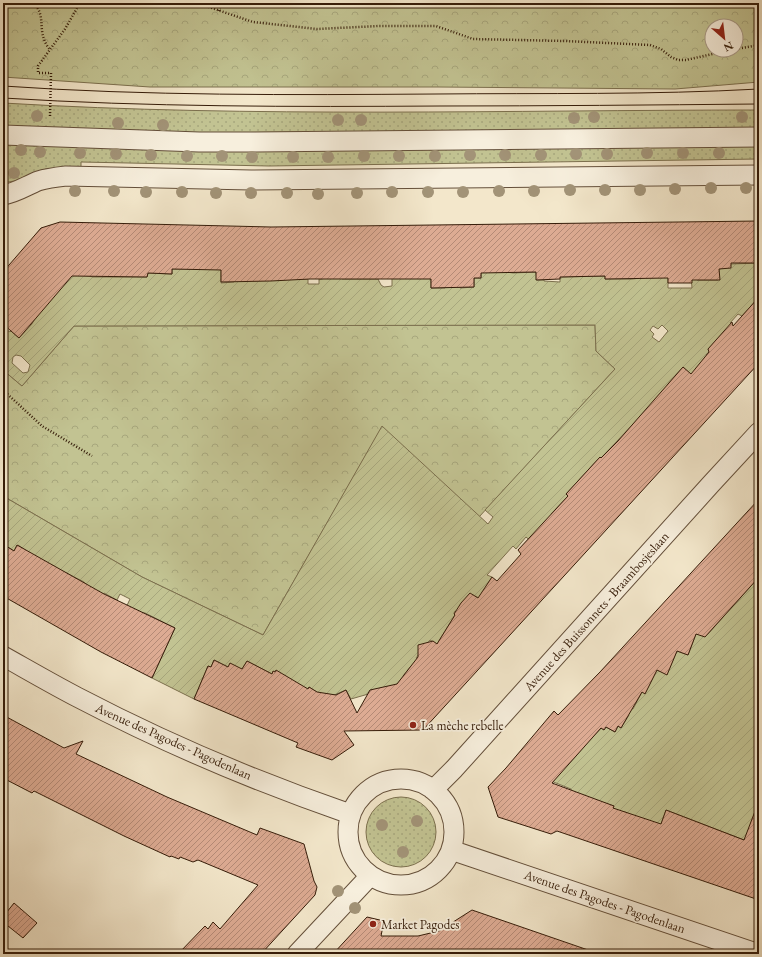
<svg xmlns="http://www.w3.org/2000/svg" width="762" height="957" viewBox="0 0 762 957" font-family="'EB Garamond',serif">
<defs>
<pattern id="grass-dots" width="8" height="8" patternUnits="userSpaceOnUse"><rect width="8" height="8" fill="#c2c392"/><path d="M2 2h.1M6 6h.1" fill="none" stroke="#a7a77d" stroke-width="1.8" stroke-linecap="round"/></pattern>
<pattern id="forest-crowns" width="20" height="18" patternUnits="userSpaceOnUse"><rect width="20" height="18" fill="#c2c392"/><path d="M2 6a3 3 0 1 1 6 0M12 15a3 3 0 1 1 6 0" fill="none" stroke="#a7a77d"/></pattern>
<pattern id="garden-furrows" width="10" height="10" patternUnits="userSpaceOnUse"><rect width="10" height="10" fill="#c2c392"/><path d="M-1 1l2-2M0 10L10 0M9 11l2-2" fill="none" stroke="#a7a77d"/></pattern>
<pattern id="building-hatch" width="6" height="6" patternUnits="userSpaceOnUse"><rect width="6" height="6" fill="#ddab93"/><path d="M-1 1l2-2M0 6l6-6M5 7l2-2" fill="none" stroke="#b48a76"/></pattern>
</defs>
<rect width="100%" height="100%" fill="#f3e7cb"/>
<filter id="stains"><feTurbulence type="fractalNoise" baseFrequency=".005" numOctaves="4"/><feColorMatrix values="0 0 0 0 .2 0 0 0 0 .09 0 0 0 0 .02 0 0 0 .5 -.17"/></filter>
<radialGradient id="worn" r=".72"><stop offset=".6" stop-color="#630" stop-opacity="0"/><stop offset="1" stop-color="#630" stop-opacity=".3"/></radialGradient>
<path fill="url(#grass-dots)" stroke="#7c704e" d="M 3,103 C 255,118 507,110 759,110 L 759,129 L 175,133 L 3,127 Z
M 3,142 L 759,144 L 759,159 L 269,166 L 81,162 L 81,170 L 46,169 L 14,181 L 3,183 Z
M366 832a35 35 0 1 1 70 0a35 35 0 1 1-70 0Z"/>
<path fill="url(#forest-crowns)" stroke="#7c704e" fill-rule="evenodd" d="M 3,3 L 742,3 L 759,6 L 759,82 L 675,89 L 438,87 L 150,87 L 3,77 ZM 712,26 L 736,26 L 736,50 L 712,50 Z
M 595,325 L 596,351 L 615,369 L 479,517 L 382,427 L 263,635 L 142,577 L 3,496 L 3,370 L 22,386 L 74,326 Z"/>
<path fill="url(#garden-furrows)" stroke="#7c704e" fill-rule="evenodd" d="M 759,263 L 759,297 L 742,316 L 738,314 L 730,323 L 732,324 L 708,349 L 709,352 L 706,355 L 709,357 L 693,376 L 683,367 L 667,385 L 672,390 L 652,404 L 601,458 L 600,457 L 566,494 L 568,496 L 551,514 L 556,519 L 534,544 L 526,537 L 516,549 L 513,546 L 487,575 L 492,577 L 479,598 L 473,595 L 458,612 L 455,611 L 454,613 L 455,615 L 437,644 L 430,640 L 416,658 L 420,661 L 414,669 L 410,667 L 403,676 L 410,682 L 351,699 L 346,690 L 327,698 L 316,694 L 317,692 L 309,687 L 305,693 L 274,671 L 272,674 L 247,661 L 242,669 L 228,667 L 214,660 L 211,667 L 208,666 L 194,699 L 152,678 L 175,628 L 145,613 L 124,612 L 130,599 L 120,594 L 117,600 L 104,593 L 101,599 L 84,582 L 37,558 L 18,545 L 14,551 L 3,544 L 3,496 L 142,577 L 263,635 L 382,426 L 488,524 L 493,517 L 485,510 L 615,369 L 596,351 L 595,325 L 74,326 L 22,386 L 3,370 L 3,335 L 7,330 L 10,332 L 11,331 L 19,338 L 32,324 L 59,270 L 93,277 L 147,277 L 148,273 L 172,274 L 172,269 L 221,268 L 221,283 L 234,282 L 234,280 L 308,279 L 308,284 L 319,284 L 319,279 L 322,279 L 342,268 L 342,279 L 378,279 L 381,285 L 384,287 L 392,286 L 392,270 L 431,279 L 431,288 L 445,288 L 445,279 L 460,279 L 460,288 L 474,287 L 474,278 L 481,278 L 481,268 L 513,273 L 536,272 L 537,280 L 544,280 L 544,281 L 560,282 L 560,277 L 605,276 L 605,279 L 632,279 L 668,275 L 668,288 L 692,288 L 691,274 L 697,280 L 718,280 L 719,275 L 719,269 L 731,264 ZM 662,325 L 668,331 L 659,342 L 652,337 L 654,334 L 650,330 L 653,326 L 658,329 ZM 16,355 L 21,356 L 30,365 L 28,372 L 23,373 L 12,363 L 13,357 Z
M 759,577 L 759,835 L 744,840 L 666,810 L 660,827 L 625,812 L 612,811 L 614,806 L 571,792 L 571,789 L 551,781 L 601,728 L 604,730 L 606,727 L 615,732 L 618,726 L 621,728 L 629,715 L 625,712 L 627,707 L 633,709 L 642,692 L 645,693 L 657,670 L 667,674 L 677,651 L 688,655 L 696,634 L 708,634 Z"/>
<path fill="url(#building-hatch)" stroke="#351c09" d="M 759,221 L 759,263 L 731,263 L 731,268 L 719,269 L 720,280 L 692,280 L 692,283 L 668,283 L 668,278 L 605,279 L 605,276 L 560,277 L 560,279 L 536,280 L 536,272 L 481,273 L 481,278 L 474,278 L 474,287 L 431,288 L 431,279 L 310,279 L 271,281 L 221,282 L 221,270 L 172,269 L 172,274 L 148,273 L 147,277 L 72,276 L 19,338 L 3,324 L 3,272 L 41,228 L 60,222 L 271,227 Z
M 759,297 L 759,363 L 423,730 L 344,731 L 354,745 L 332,760 L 296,747 L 298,743 L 194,699 L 208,666 L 211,667 L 214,660 L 228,667 L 230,663 L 242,669 L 247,661 L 272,674 L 273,671 L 275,672 L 276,670 L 308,689 L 309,687 L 317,692 L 336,695 L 346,690 L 357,713 L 370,690 L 397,684 L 418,657 L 418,645 L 433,641 L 437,644 L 455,615 L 454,614 L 461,603 L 470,593 L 478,598 L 492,577 L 497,581 L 521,554 L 518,550 L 568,496 L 566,494 L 600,457 L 601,458 L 618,441 L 683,367 L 691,374 L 709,352 L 708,349 L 732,322 L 733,326 Z
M 759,499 L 759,577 L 705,637 L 696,634 L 688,655 L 677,651 L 667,675 L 657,670 L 645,694 L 642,692 L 621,728 L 618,726 L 615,732 L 606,727 L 604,730 L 601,728 L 552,783 L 614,806 L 613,808 L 661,824 L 666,810 L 744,840 L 757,806 L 759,806 L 759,900 L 557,831 L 551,834 L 498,817 L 488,787 L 506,768 L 554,711 L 558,715 L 600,672 Z
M 3,544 L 14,551 L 17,545 L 104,594 L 175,628 L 152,678 L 101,652 L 3,596 Z
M 3,715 L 64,748 L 83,741 L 76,754 L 167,797 L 257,835 L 260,828 L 304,844 L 314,881 L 317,887 L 315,895 L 261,954 L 178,954 L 205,926 L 208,929 L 213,922 L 220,929 L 258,885 L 198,860 L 193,862 L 180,857 L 179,859 L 171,856 L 170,857 L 124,836 L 34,791 L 32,793 L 3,778 Z
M 14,903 L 37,923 L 23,938 L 3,922 L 3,917 Z
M 472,910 L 591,951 L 591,954 L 333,954 L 367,917 L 384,921 L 381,936 L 418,936 L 439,931 Z"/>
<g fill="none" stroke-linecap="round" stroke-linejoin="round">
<g stroke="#644f3a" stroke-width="21">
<path id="street" d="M 3,135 L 199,142 L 255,142 L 759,137
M 3,195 C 16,193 26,186 38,181 C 48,178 57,177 66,176 L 251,180 L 759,175
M 3,656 C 28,670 52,684 77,697 C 165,743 257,782 350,814
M348 832a53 53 0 1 1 106 0a53 53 0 1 1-106 0Z
M 433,790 L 454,769 L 711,484 L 759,432
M 451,850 L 759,954
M 297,954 L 370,876"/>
</g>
<path stroke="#351c09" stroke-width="2.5" stroke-dasharray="1 2" stroke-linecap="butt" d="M 34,3 C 45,16 39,25 44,39 C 45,43 48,47 50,50
M 197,3 L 253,22 L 317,29 L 379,26 L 436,26 L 473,39 L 565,41 L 650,45 L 661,49 L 671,57 L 678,60 L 686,60 L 730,50
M 219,11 L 221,3
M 736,49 L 759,45
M 50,116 L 51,73 L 38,73 L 38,66 L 65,29 L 80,3
M 3,390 L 42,426 L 92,456"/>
<use href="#street" stroke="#f7efdd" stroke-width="19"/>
<path stroke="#351c09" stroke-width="1" d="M 3,86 C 147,96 292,95 436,94 C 544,93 651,95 759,89
M 3,98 C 148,107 294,107 440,106 C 546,106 653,105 759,104"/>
</g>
<g fill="#a29377">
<circle cx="37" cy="116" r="6"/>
<circle cx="594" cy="117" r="6"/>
<circle cx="742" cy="117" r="6"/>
<circle cx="574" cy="118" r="6"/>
<circle cx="338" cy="120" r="6"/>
<circle cx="361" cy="120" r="6"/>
<circle cx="118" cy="123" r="6"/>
<circle cx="163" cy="125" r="6"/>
<circle cx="21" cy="150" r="6"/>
<circle cx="40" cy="152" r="6"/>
<circle cx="80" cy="153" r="6"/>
<circle cx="647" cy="153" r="6"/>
<circle cx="683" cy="153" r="6"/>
<circle cx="719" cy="153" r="6"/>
<circle cx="116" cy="154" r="6"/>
<circle cx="576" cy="154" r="6"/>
<circle cx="607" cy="154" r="6"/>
<circle cx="151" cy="155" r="6"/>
<circle cx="470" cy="155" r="6"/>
<circle cx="505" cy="155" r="6"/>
<circle cx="541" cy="155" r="6"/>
<circle cx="187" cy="156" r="6"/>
<circle cx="222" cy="156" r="6"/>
<circle cx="364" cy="156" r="6"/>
<circle cx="399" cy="156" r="6"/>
<circle cx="435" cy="156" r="6"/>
<circle cx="252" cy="157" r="6"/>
<circle cx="293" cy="157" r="6"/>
<circle cx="328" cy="157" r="6"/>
<circle cx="14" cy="173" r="6"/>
<circle cx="711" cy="188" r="6"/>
<circle cx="746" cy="188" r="6"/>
<circle cx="675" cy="189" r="6"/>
<circle cx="570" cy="190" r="6"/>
<circle cx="605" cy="190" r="6"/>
<circle cx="640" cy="190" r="6"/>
<circle cx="75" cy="191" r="6"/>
<circle cx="114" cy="191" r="6"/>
<circle cx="499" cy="191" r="6"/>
<circle cx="534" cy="191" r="6"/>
<circle cx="146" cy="192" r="6"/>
<circle cx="182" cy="192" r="6"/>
<circle cx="392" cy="192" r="6"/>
<circle cx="428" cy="192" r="6"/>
<circle cx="463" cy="192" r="6"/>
<circle cx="216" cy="193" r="6"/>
<circle cx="251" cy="193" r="6"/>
<circle cx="287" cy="193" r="6"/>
<circle cx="357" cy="193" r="6"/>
<circle cx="318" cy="194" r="6"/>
<circle cx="417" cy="821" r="6"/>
<circle cx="382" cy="825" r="6"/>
<circle cx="403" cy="852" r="6"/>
<circle cx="338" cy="891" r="6"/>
<circle cx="355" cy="908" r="6"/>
</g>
<g fill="#8f2418" stroke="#f7efdd" stroke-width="1.5">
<circle cx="413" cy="725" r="4"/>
<circle cx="373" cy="924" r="4"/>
</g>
<g text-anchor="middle" stroke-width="3.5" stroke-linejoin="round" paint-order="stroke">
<g font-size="13" fill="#351c09" stroke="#f7efdd">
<text transform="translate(596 611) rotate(-48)" y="5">Avenue des Buissonnets - Braambosjeslaan</text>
<text transform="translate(174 741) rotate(24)" y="5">Avenue des Pagodes - Pagodenlaan</text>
<text transform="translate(605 901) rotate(19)" y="5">Avenue des Pagodes - Pagodenlaan</text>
</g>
<g font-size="13" fill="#351c09" stroke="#f7efdd" text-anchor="start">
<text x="421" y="730">La mèche rebelle</text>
<text x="381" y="929">Market Pagodes</text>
</g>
</g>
<rect width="762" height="957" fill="none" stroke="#f3e7cb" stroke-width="16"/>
<rect x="4" y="4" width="754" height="949" fill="none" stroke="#351c09" stroke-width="2"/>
<rect x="8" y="8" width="746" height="941" fill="none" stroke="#351c09"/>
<g transform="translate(724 38) rotate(152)"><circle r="19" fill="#f7efdd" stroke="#a99b88"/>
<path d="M0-3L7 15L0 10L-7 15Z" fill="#8f2418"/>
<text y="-6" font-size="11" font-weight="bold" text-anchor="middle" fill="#351c09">N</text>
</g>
<rect width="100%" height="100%" filter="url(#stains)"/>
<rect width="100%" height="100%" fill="url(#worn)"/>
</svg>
